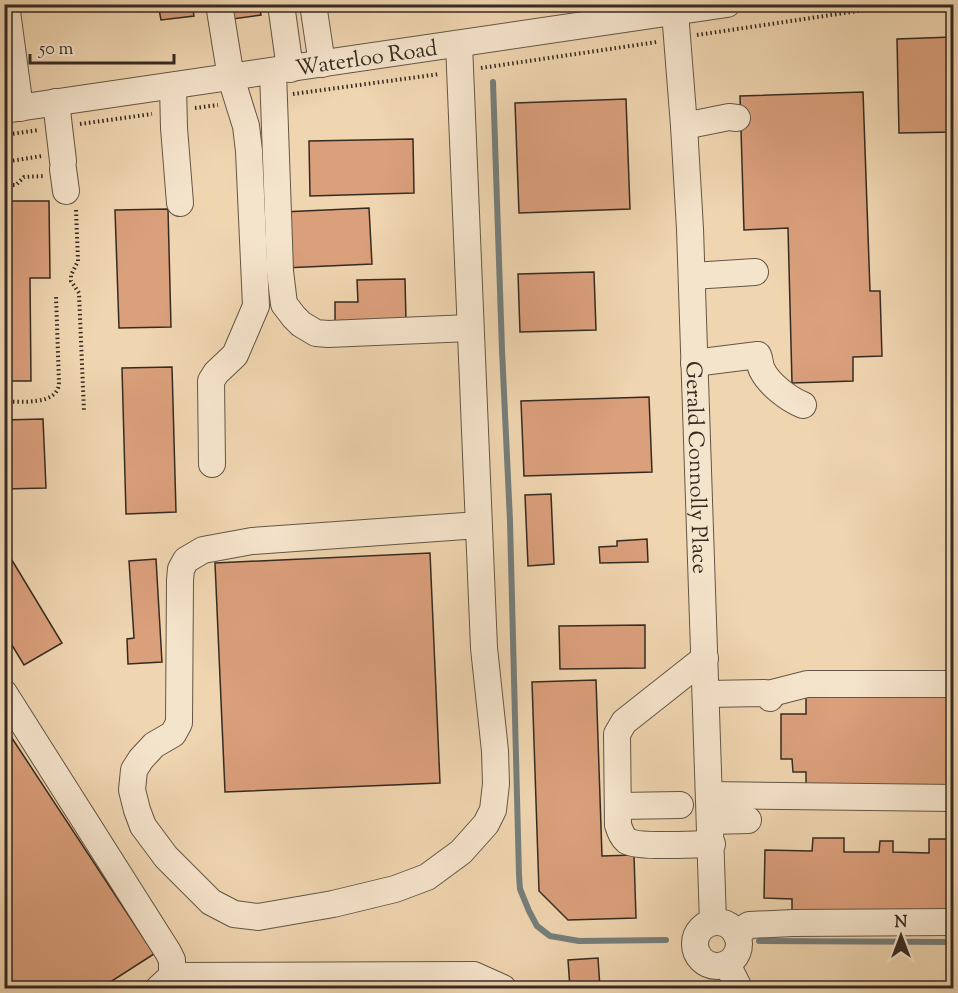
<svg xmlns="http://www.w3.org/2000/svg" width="958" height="993" viewBox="0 0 958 993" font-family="'Sorts Mill Goudy',serif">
<rect width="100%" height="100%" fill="#efd5b0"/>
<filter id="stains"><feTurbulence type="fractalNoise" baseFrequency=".00333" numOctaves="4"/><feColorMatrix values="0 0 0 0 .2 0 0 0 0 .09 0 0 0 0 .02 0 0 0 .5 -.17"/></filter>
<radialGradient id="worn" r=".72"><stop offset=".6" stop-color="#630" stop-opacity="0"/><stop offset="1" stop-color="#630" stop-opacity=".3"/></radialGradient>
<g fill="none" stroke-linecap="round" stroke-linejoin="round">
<path stroke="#757e7b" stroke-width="6" d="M 493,82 L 502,350 L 510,521 L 519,875 L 520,889 L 529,911 L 537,926 L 550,936 L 579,941 L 666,940
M 759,941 L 954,942"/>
</g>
<path fill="#da9f7b" stroke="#362b22" stroke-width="1.5" d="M 158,4 L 192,4 L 194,16 L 161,20 Z
M 230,4 L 259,4 L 261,15 L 233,19 Z
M 952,37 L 954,132 L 899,133 L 897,39 Z
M 863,92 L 870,291 L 880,291 L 882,356 L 853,357 L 853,381 L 792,383 L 788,228 L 744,230 L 740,96 Z
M 626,99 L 630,209 L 519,213 L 515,103 Z
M 413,139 L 414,193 L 310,196 L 309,141 Z
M 4,201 L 49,201 L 50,278 L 30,278 L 31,381 L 4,381 Z
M 369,208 L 372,264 L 284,268 L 282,212 Z
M 168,209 L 171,327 L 119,328 L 115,210 Z
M 594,272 L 596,330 L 520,332 L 518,274 Z
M 405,279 L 406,322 L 335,324 L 335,302 L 358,302 L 357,280 Z
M 172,367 L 176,512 L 126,514 L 122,368 Z
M 649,397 L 652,472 L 524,476 L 521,401 Z
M 43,419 L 46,488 L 4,489 L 4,420 Z
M 551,494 L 554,564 L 528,566 L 525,495 Z
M 647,539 L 648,562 L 600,563 L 599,547 L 617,546 L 617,541 Z
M 4,547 L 62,643 L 24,665 L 4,632 Z
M 430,553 L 440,783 L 225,792 L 215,563 Z
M 156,559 L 162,662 L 128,664 L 127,639 L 134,638 L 129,561 Z
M 645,625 L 645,668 L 560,669 L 559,626 Z
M 596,680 L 602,856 L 634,855 L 636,918 L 568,920 L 539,891 L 532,682 Z
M 954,686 L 954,785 L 806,786 L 806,772 L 793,772 L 792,759 L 781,759 L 781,714 L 806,714 L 806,687 Z
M 4,726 L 154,954 L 101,988 L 4,988 Z
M 813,838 L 844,838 L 844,852 L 879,852 L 880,841 L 893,841 L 893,852 L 929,853 L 929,839 L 954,839 L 954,913 L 792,911 L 792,899 L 764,898 L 765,850 L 812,851 Z
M 598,958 L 600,988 L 570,988 L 568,960 Z"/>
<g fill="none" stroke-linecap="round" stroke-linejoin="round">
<g stroke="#645646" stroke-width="28">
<g id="minor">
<path d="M 6,4 L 20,108"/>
<path d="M 281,4 L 290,69"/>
<path d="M 313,4 L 322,64"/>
<path id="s1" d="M 675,12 L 684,126 L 690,229 L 713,922"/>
<path d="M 459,44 L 484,648 L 495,751 L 496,784 L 493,810 L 486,824 L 461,852 L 427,877 L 395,889 L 333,904 L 258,917 L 234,914 L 211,902 L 166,857 L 143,826 L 137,810 L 132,790 L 134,770 L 141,759 L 154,745 L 173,734 L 179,723 L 180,580 L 181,569 L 186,560 L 203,550 L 252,541 L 479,525"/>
<path d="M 273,72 L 280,271 L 284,304 L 294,317 L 301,324 L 316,333 L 328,334 L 470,328"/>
<path d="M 173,86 L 174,128 L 180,203"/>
<path d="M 56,102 L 63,161"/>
<path id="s2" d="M 4,110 L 727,4"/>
<path d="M 684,126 L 729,117 L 737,118"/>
<path d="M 63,169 L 66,191"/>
<path d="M 692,276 L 755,272"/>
<path d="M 694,363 L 758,355 C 760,360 760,366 762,370 C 769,384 788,399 803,405"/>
<path d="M 212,464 L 211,381 L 216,373 L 235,355 L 256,306 L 249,151 L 246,126 L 231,78 L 219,4"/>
<path d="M 705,658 L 624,722 L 617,734 L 618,825 C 620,831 622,837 627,841 C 640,848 694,844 712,844"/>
<path d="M 4,693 L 168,952 L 172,960 L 172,976"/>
<path d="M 706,694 L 765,693 L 768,694 L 770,698"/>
<path d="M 768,694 L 807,684 L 954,684"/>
<path d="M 710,795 L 954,798"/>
<path d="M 618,806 L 680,805"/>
<path d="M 711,821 L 748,820"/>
<circle cx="717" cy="944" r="22"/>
<path d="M 736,934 L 749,925 L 793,923 L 954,922"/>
<path d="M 727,964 L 739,988"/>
<path d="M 159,988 L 172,976 L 474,975 L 503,988"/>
</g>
</g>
<path stroke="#362b22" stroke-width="4" stroke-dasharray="1.5 3" stroke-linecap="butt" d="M 697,35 L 905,4
M 481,68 L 657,42
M 293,94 L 440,74
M 195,108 L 218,105
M 80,124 L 152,114
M 4,135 L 39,130
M 4,162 L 42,156
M 4,185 L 16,185 L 24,177 L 45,176
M 76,210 L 78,261 L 71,275 L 71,281 L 79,293 L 84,412
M 4,402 C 21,401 58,406 59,383 L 56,296"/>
<use href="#minor" stroke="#f5e4cc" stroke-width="26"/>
</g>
<g text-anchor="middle" stroke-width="4.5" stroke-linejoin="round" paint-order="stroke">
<g font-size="22" fill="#362b22" stroke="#f5e4cc">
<text dy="8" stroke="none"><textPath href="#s2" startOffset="366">Waterloo Road</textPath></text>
<text dy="8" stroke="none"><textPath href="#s1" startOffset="456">Gerald Connolly Place</textPath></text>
</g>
</g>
<rect width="958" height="993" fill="none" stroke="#efd5b0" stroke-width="24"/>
<rect x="6" y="6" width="946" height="981" fill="none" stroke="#362b22" stroke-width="3"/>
<rect x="12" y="12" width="934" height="969" fill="none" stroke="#362b22" stroke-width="1.5"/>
<g transform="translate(901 936)" stroke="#f5e4cc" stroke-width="4.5" paint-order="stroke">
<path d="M0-4.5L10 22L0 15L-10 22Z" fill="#362b22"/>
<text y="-9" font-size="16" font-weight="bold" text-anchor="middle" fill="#362b22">N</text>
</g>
<path d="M30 54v9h144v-9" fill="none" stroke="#362b22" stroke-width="3"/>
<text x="39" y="54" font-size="18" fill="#362b22" stroke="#f5e4cc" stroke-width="4.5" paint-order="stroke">50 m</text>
<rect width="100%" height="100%" filter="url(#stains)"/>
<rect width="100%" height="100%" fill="url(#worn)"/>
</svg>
